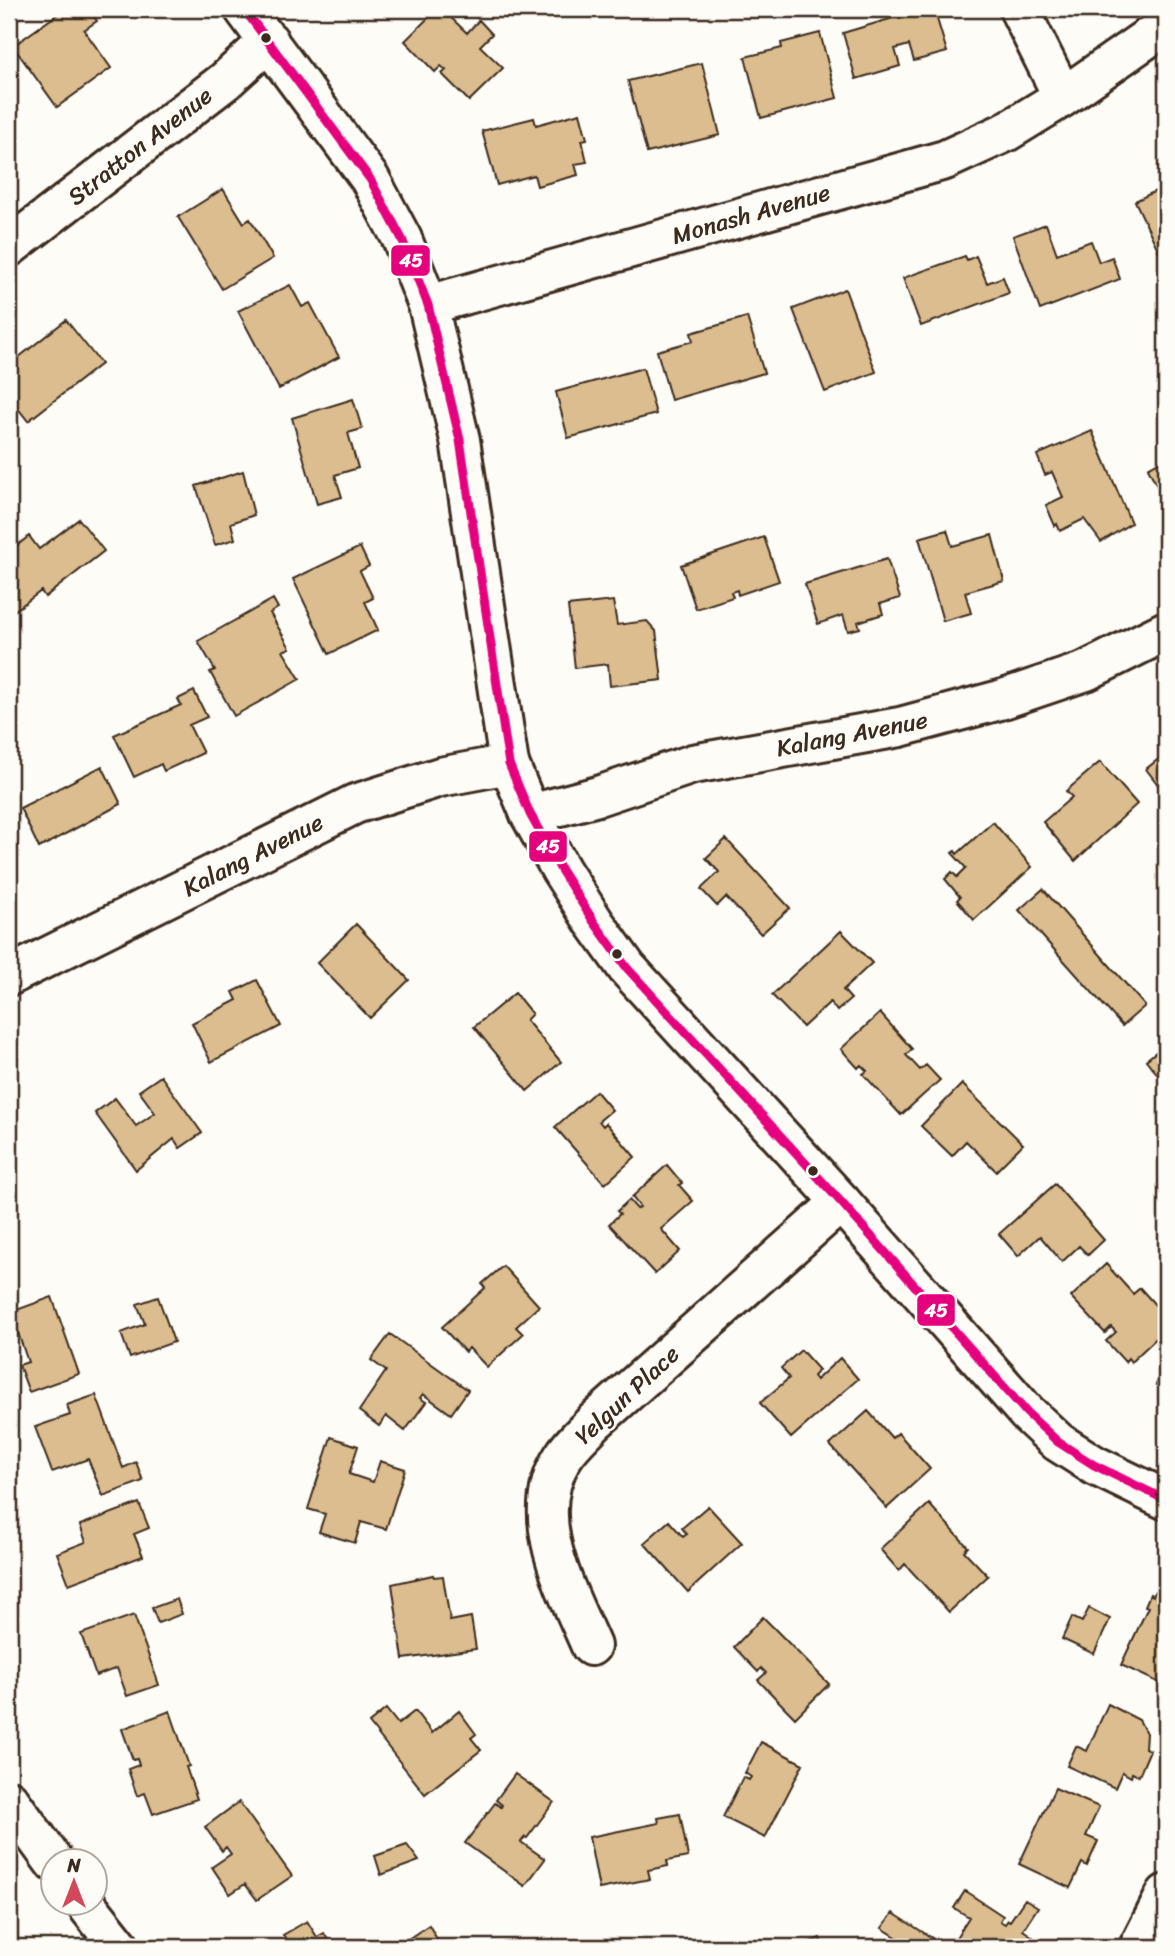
<svg xmlns="http://www.w3.org/2000/svg" width="1175" height="1956" viewBox="0 0 1175 1956" font-family="Sriracha,sans-serif">
<rect width="100%" height="100%" fill="#fdfcf7"/>
<filter id="ink" filterUnits="userSpaceOnUse"><feTurbulence type="fractalNoise" baseFrequency=".0143" numOctaves="2"/><feDisplacementMap in="SourceGraphic" scale="14" xChannelSelector="R" yChannelSelector="G"/><feConvolveMatrix kernelMatrix="1 2 1 2 8 2 1 2 1" color-interpolation-filters="sRGB"/></filter>
<g filter="url(#ink)">
<path fill="#dbbd8f" stroke="#3b2a1e" stroke-width="2" d="M 65,9 L 89,9 L 97,21 L 84,30 L 111,68 L 57,107 L 13,46 Z
M 437,9 L 442,9 L 467,33 L 479,20 L 492,34 L 480,46 L 503,68 L 469,101 L 442,74 L 446,70 L 441,66 L 435,72 L 405,41 Z
M 923,9 L 934,9 L 947,52 L 914,61 L 909,45 L 895,49 L 900,66 L 856,79 L 843,33 Z
M 820,33 L 837,98 L 761,118 L 745,57 L 782,48 L 781,43 Z
M 702,63 L 720,135 L 647,153 L 628,81 Z
M 580,113 L 587,139 L 582,140 L 587,162 L 575,164 L 578,175 L 537,186 L 534,175 L 497,185 L 482,131 L 534,118 L 536,125 Z
M 1166,186 L 1166,254 L 1161,256 L 1135,201 Z
M 223,189 L 244,223 L 250,219 L 273,258 L 222,289 L 178,217 Z
M 1046,224 L 1057,254 L 1091,241 L 1099,262 L 1112,257 L 1120,279 L 1040,310 L 1013,236 Z
M 965,256 L 967,260 L 976,256 L 987,283 L 1003,277 L 1009,293 L 921,326 L 903,278 Z
M 290,285 L 302,307 L 310,303 L 339,357 L 279,389 L 238,311 Z
M 845,289 L 876,372 L 825,392 L 793,309 Z
M 747,317 L 764,373 L 671,400 L 657,351 L 693,341 L 691,333 Z
M 66,320 L 101,364 L 28,421 L 9,397 L 9,365 Z
M 643,368 L 656,414 L 568,438 L 556,392 Z
M 353,399 L 362,429 L 348,433 L 358,468 L 335,475 L 342,497 L 317,504 L 292,418 Z
M 1092,431 L 1131,523 L 1101,542 L 1084,519 L 1060,531 L 1057,524 L 1055,526 L 1046,505 L 1063,497 L 1052,472 L 1045,475 L 1037,455 Z
M 1166,458 L 1166,504 L 1148,468 Z
M 243,471 L 254,515 L 231,523 L 235,539 L 215,545 L 196,486 Z
M 79,519 L 104,551 L 45,597 L 41,591 L 9,615 L 9,552 L 29,536 L 39,549 Z
M 947,530 L 952,546 L 992,535 L 1004,581 L 965,592 L 971,613 L 943,621 L 919,538 Z
M 764,537 L 779,581 L 738,595 L 737,590 L 731,592 L 733,597 L 696,609 L 681,565 Z
M 360,547 L 369,566 L 360,571 L 373,598 L 365,602 L 378,630 L 329,654 L 293,579 Z
M 887,559 L 900,598 L 880,604 L 883,614 L 858,622 L 860,628 L 848,631 L 843,615 L 818,624 L 805,584 Z
M 273,599 L 278,608 L 270,613 L 290,648 L 283,651 L 300,679 L 234,716 L 210,672 L 215,670 L 198,641 Z
M 613,601 L 617,625 L 647,621 L 656,631 L 662,680 L 610,686 L 608,664 L 575,668 L 568,606 Z
M 194,691 L 207,717 L 189,725 L 203,753 L 164,771 L 161,764 L 134,777 L 114,735 L 181,705 L 178,699 Z
M 1166,753 L 1166,795 L 1146,769 Z
M 1100,762 L 1137,804 L 1075,861 L 1043,822 L 1072,797 L 1066,791 Z
M 102,766 L 121,804 L 39,848 L 20,808 Z
M 993,822 L 1032,867 L 974,920 L 957,900 L 960,897 L 945,879 L 952,872 L 957,877 L 966,868 L 952,853 L 955,851 L 957,854 Z
M 9,827 L 18,846 L 9,851 Z
M 726,839 L 790,908 L 761,934 L 726,897 L 717,906 L 701,889 L 719,872 L 706,858 Z
M 1043,889 L 1145,1006 L 1122,1026 L 1019,910 Z
M 356,924 L 409,980 L 370,1018 L 317,963 Z
M 841,931 L 872,963 L 843,990 L 851,999 L 837,1011 L 830,1002 L 803,1027 L 772,995 Z
M 257,980 L 281,1026 L 211,1062 L 192,1023 L 237,1000 L 233,992 Z
M 515,993 L 532,1014 L 526,1020 L 561,1062 L 527,1091 L 474,1027 Z
M 880,1013 L 912,1049 L 906,1055 L 920,1070 L 926,1065 L 940,1080 L 901,1115 L 863,1074 L 867,1071 L 861,1065 L 858,1068 L 841,1049 Z
M 1166,1044 L 1166,1085 L 1146,1060 Z
M 161,1076 L 202,1133 L 180,1148 L 174,1139 L 136,1170 L 95,1113 L 115,1098 L 136,1126 L 155,1113 L 139,1091 Z
M 962,1084 L 1023,1144 L 996,1171 L 966,1141 L 952,1156 L 921,1126 Z
M 596,1091 L 612,1110 L 599,1121 L 603,1126 L 606,1123 L 635,1157 L 605,1184 L 555,1127 Z
M 667,1165 L 682,1183 L 679,1185 L 693,1201 L 661,1229 L 680,1251 L 655,1274 L 609,1224 L 620,1214 L 617,1211 L 629,1200 L 637,1209 L 640,1207 L 632,1197 Z
M 1055,1184 L 1104,1240 L 1088,1255 L 1079,1246 L 1062,1262 L 1040,1236 L 1018,1256 L 999,1234 Z
M 1106,1264 L 1133,1294 L 1140,1288 L 1166,1317 L 1166,1329 L 1131,1362 L 1128,1358 L 1125,1362 L 1106,1341 L 1116,1332 L 1111,1327 L 1105,1333 L 1071,1297 Z
M 503,1266 L 539,1306 L 516,1327 L 523,1334 L 487,1367 L 469,1348 L 465,1352 L 442,1327 L 485,1288 L 482,1284 Z
M 52,1297 L 79,1374 L 29,1392 L 19,1365 L 28,1362 L 11,1312 Z
M 158,1297 L 174,1342 L 130,1358 L 121,1333 L 145,1324 L 137,1304 Z
M 390,1334 L 468,1390 L 451,1414 L 423,1394 L 420,1398 L 426,1402 L 405,1431 L 386,1416 L 379,1426 L 359,1411 L 386,1371 L 371,1360 Z
M 801,1350 L 819,1370 L 813,1376 L 816,1380 L 840,1358 L 858,1379 L 791,1438 L 760,1403 L 789,1378 L 781,1368 Z
M 1166,1363 L 1166,1389 L 1156,1385 Z
M 96,1395 L 123,1468 L 136,1462 L 143,1481 L 103,1496 L 88,1459 L 52,1472 L 35,1427 L 70,1415 L 67,1405 Z
M 868,1411 L 892,1438 L 898,1433 L 930,1469 L 887,1508 L 830,1445 Z
M 331,1437 L 358,1446 L 349,1474 L 373,1482 L 380,1461 L 405,1469 L 386,1529 L 361,1522 L 355,1543 L 319,1532 L 325,1514 L 308,1509 Z
M 139,1503 L 149,1528 L 134,1534 L 143,1556 L 69,1584 L 57,1553 L 86,1542 L 80,1525 Z
M 929,1504 L 968,1547 L 964,1551 L 988,1576 L 949,1612 L 905,1564 L 899,1571 L 880,1549 Z
M 708,1506 L 742,1543 L 688,1592 L 644,1543 L 669,1521 L 683,1537 L 687,1534 L 682,1528 Z
M 433,1575 L 434,1577 L 443,1576 L 450,1621 L 471,1617 L 476,1649 L 403,1659 L 392,1584 Z
M 1155,1591 L 1166,1596 L 1166,1686 L 1121,1665 L 1148,1607 L 1145,1606 L 1150,1594 L 1153,1596 Z
M 177,1599 L 182,1614 L 158,1623 L 152,1608 Z
M 1089,1608 L 1110,1619 L 1094,1654 L 1062,1639 L 1072,1617 L 1082,1622 Z
M 134,1615 L 159,1685 L 127,1696 L 117,1668 L 96,1676 L 81,1634 Z
M 763,1617 L 829,1684 L 795,1718 L 758,1680 L 766,1673 L 761,1668 L 758,1672 L 734,1647 Z
M 1108,1704 L 1139,1720 L 1146,1733 L 1145,1748 L 1150,1750 L 1139,1776 L 1132,1773 L 1131,1777 L 1122,1772 L 1115,1788 L 1067,1766 L 1076,1746 L 1087,1751 Z
M 386,1709 L 398,1724 L 415,1711 L 432,1733 L 459,1711 L 476,1734 L 471,1738 L 481,1750 L 425,1794 L 369,1723 Z
M 170,1711 L 189,1766 L 186,1767 L 197,1799 L 153,1814 L 145,1793 L 137,1796 L 128,1769 L 139,1765 L 137,1759 L 133,1760 L 122,1729 Z
M 761,1742 L 803,1764 L 765,1838 L 723,1817 L 743,1777 L 749,1780 L 751,1777 L 745,1773 Z
M 515,1774 L 554,1802 L 527,1838 L 525,1837 L 521,1842 L 545,1859 L 525,1886 L 465,1843 L 495,1803 L 501,1807 L 502,1805 L 496,1800 Z
M 1055,1788 L 1099,1807 L 1086,1836 L 1098,1841 L 1087,1866 L 1082,1863 L 1070,1888 L 1019,1864 Z
M 239,1802 L 292,1876 L 257,1900 L 245,1884 L 230,1894 L 212,1867 L 231,1854 L 226,1847 L 222,1851 L 205,1827 Z
M 680,1814 L 688,1857 L 667,1861 L 668,1866 L 648,1870 L 650,1879 L 599,1889 L 589,1837 L 659,1823 L 658,1818 Z
M 407,1845 L 419,1861 L 381,1875 L 375,1856 Z
M 965,1891 L 1003,1916 L 1000,1921 L 1005,1924 L 1008,1920 L 1010,1921 L 1025,1899 L 1038,1907 L 1023,1930 L 1033,1937 L 1027,1947 L 956,1947 L 952,1944 L 969,1917 L 954,1908 Z
M 893,1913 L 932,1938 L 927,1947 L 912,1947 L 882,1928 Z
M 307,1921 L 317,1937 L 324,1933 L 332,1947 L 272,1947 L 286,1939 L 283,1935 Z
M 429,1925 L 438,1941 L 428,1947 L 409,1947 L 405,1941 Z
M 820,1938 L 823,1947 L 798,1947 Z"/>
<g fill="none" stroke-linecap="round" stroke-linejoin="round">
<g stroke="#3b2a1e" stroke-width="44">
<path id="street" d="M 244,9 L 370,179 L 402,239 L 428,305 L 460,440 L 509,764
M 1019,9 L 1063,97
M 9,247 L 225,81 L 269,41
M 428,305 L 945,160 L 1006,132 L 1063,97 L 1166,25
M 530,814 L 598,796 L 693,764 L 900,727 L 1000,700 L 1086,671 L 1166,631
M 591,1646 C 567,1590 525,1517 563,1457 C 571,1444 584,1433 595,1421 L 841,1202
M 9,1800 L 54,1862
M 86,1904 L 120,1947
M 1139,1947 L 1166,1894"/>
</g>
<g stroke="#3b2a1e" stroke-width="44">
<path id="secondary" d="M 9,976 L 355,804 L 440,777 L 509,764 L 530,814 L 561,870 L 594,922 L 627,968 L 841,1202 L 1027,1413 L 1058,1442 L 1094,1465 L 1166,1500"/>
</g>
<use href="#street" stroke="#fdfcf7" stroke-width="38"/>
<use href="#secondary" stroke="#fdfcf7" stroke-width="38"/>
<g stroke="#fdfcf7" stroke-width="14">
<path id="bus-1" d="M 244,9 L 370,179 L 402,239 L 428,305 L 460,440 L 509,764 L 530,814 L 561,870 L 594,922 L 627,968 L 841,1202 L 1027,1413 L 1058,1442 L 1094,1465 L 1166,1500"/>
</g>
<use href="#bus-1" stroke="#e5007d" stroke-width="9"/>
</g>
</g>
<g fill="#3b2a1e" stroke="#fdfcf7" stroke-width="2.5">
<circle cx="266" cy="38" r="6"/>
<circle cx="617" cy="954" r="6"/>
<circle cx="813" cy="1171" r="6"/>
</g>
<g text-anchor="middle" stroke-width="5" stroke-linejoin="round" paint-order="stroke">
<g font-size="24" fill="#3b2a1e" stroke="#fdfcf7">
<text transform="translate(140 146) rotate(-38)" y="8">Stratton Avenue</text>
<text transform="translate(751 214) rotate(-16)" y="8">Monash Avenue</text>
<text transform="translate(852 734) rotate(-11)" y="8">Kalang Avenue</text>
<text transform="translate(253 855) rotate(-27)" y="8">Kalang Avenue</text>
<text transform="translate(627 1395) rotate(-43)" y="8">Yelgun Place</text>
</g>
</g>
<g stroke="#fdfcf7" stroke-width="2.5">
<rect x="390" y="244" width="41" height="33" rx="7" fill="#e5007d"/>
<rect x="528" y="830" width="40" height="33" rx="7" fill="#e5007d"/>
<rect x="916" y="1293" width="40" height="34" rx="7" fill="#e5007d"/>
</g>
<g font-size="19" text-anchor="middle" font-weight="bold" fill="#fff">
<text x="411" y="267">45</text>
<text x="548" y="853">45</text>
<text x="936" y="1317">45</text>
</g>
<rect width="1175" height="1956" fill="none" stroke="#fdfcf7" stroke-width="35"/>
<rect x="18" y="18" width="1140" height="1921" fill="none" stroke="#3b2a1e" stroke-width="2.5" filter="url(#ink)"/>
<g transform="translate(74 1882)"><circle r="33" fill="#fdfcf7" stroke="#afa8a0" stroke-width="2"/>
<path d="M0-5L12 26L0 18L-12 26Z" fill="#d1495b"/>
<text y="-10" font-size="19" font-weight="bold" text-anchor="middle" fill="#3b2a1e">N</text>
</g>
</svg>
